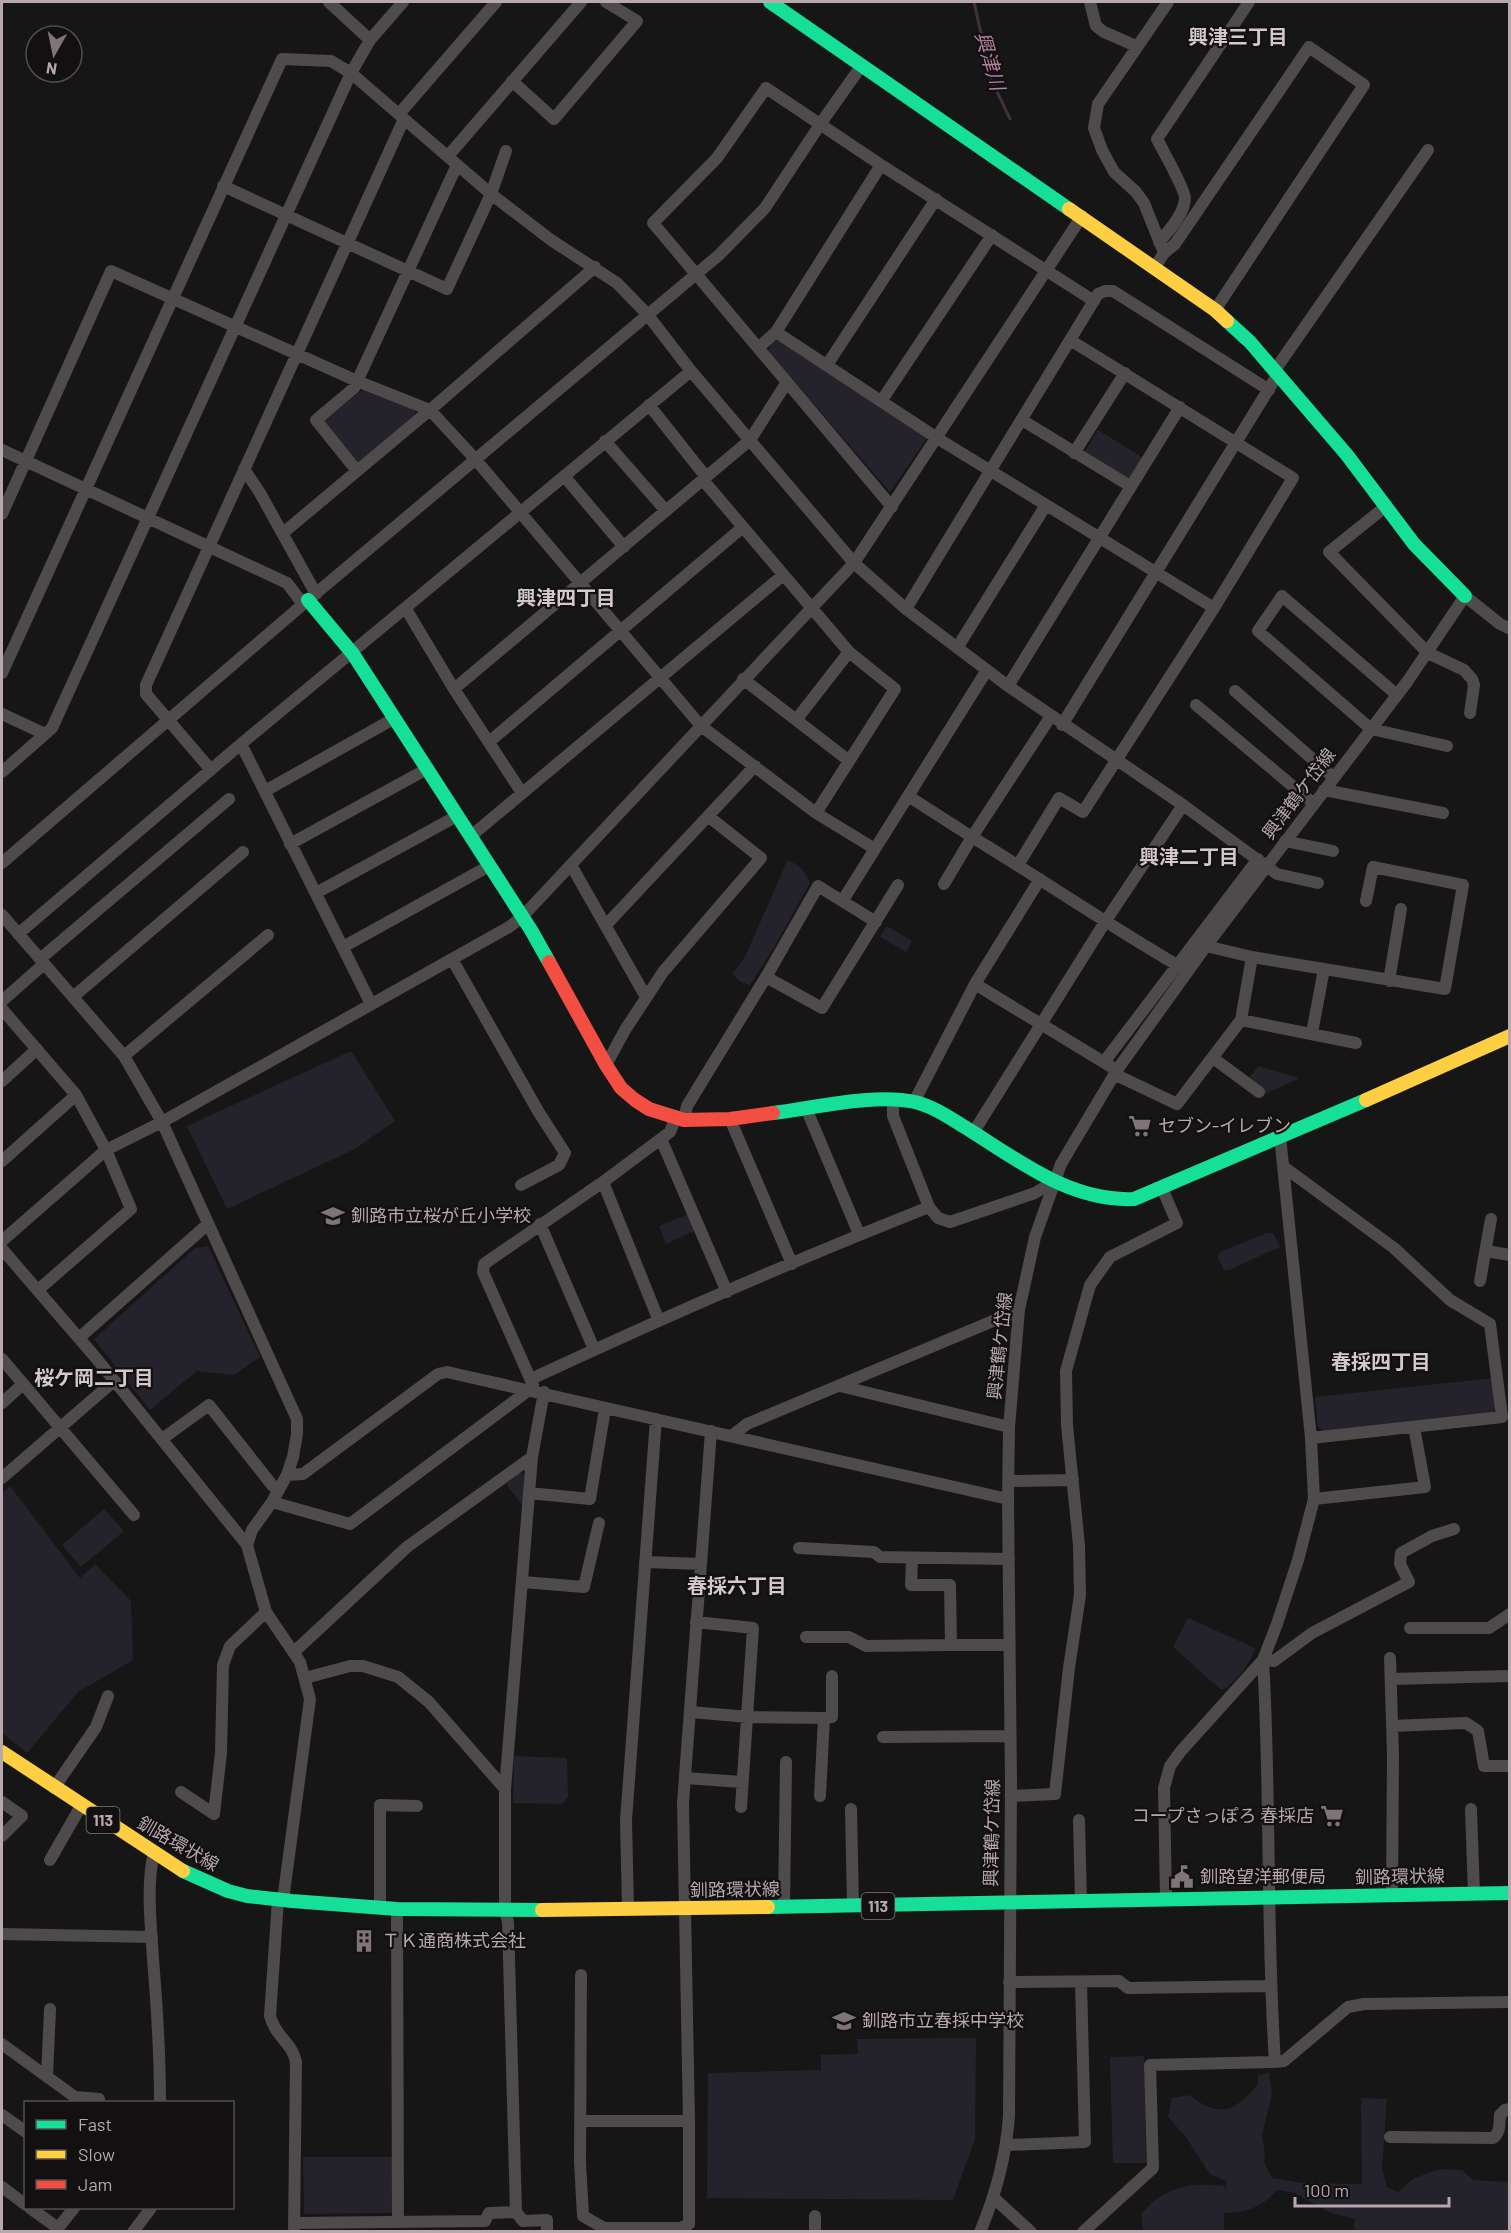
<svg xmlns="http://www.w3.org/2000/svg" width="1511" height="2233" viewBox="0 0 1511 2233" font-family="Barlow,'Noto Sans JP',sans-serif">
<rect width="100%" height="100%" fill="#161616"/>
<path fill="#24232c" d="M 778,340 L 927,438 L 890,492 L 768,351 L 771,344 Z
M 365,388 L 414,409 L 416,416 L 359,464 L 323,421 Z
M 1098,430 L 1143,458 L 1129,480 L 1084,453 Z
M 787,861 C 800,864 805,871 810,883 L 776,944 L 750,985 L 741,982 L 732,974 L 745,957 Z
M 887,926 L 912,941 L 906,952 L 880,937 Z
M 351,1051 L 395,1121 L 355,1149 L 227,1209 L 187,1126 Z
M 1258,1066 L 1300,1078 L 1265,1094 L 1248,1080 Z
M 689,1214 L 696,1230 L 666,1244 L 659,1226 Z
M 1267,1233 L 1273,1233 L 1280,1247 L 1229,1270 L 1224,1270 L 1218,1258 L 1220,1252 Z
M 208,1246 L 260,1357 L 234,1375 L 197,1371 L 150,1410 L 94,1339 L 195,1248 Z
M 1494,1378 L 1497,1407 L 1493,1413 L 1323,1431 L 1318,1427 L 1315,1397 Z
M 520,1473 L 527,1477 L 526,1503 L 522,1505 L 506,1484 Z
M 10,1486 L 80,1578 L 95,1564 L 131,1601 L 133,1660 L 78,1692 L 27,1753 L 2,1733 L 2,1494 Z
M 104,1509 L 124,1531 L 81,1567 L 62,1545 Z
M 1188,1618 L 1255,1648 C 1252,1661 1234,1686 1221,1690 L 1173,1647 Z
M 514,1756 L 567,1758 L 568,1797 L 562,1804 L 513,1803 Z
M 976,2038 L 975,2139 L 953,2200 L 707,2198 L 708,2073 L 821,2070 L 821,2055 L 858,2054 L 857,2039 Z
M 1144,2056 L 1146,2163 L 1113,2163 L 1110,2057 Z
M 1269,2072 L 1272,2094 L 1262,2135 L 1265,2155 L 1264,2162 L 1272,2178 L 1302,2183 L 1362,2184 L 1361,2098 L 1387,2099 L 1382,2168 L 1387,2187 L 1398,2192 L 1413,2179 L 1433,2171 L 1445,2169 L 1462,2170 L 1473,2180 L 1509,2182 L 1509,2231 L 1354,2231 L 1355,2219 L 1331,2213 L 1294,2193 L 1277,2190 C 1262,2207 1247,2213 1224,2213 L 1224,2231 L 1143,2231 L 1141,2214 C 1166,2186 1188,2182 1225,2186 L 1226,2192 L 1226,2181 L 1210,2174 L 1185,2136 L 1168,2117 L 1172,2098 L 1189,2095 C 1221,2119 1234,2112 1258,2084 L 1258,2075 Z
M 303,2157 L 392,2157 L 392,2213 L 304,2214 Z"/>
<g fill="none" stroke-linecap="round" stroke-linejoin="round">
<path stroke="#42313c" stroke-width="3" d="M 974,2 L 991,79 L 1010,119"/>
<path stroke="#4f4a4c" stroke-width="12" d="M 329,2 L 370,40
M 1090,2 L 1096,26 L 1104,32 L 1136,46
M 512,81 L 554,119 L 637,21 L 606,2
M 399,114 L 496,2
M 448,156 L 581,2
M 223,186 L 447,289 L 491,194 L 506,151
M 1159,242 C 1169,231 1185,213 1185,198 C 1184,187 1163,151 1157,139 L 1249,2
M 1164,253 L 1144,203 L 1136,192 L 1114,172 L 1102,150 L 1094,128 L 1098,104 L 1168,2
M 1155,267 L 1164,253 L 1175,244 L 1309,47 L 1364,85 L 1215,310
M 776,332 L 937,438 L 1214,608
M 758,348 L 776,332 L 881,165
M 827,365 L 936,199
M 1275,370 L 1428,150
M 882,400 L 992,235
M 649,405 L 706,477
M 1022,420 L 1130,486
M 605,441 L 666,511
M 2,450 L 287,583 L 303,604
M 1074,453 L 1125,373
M 244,469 L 260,493 L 316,594
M 357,471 L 316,420 L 354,388 L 457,165
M 564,476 L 624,547
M 703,480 L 849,652 L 895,689 L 816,813
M 892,507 L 653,223 L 717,158 L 766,88 L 881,165 L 1094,301
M 1385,507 L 1329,552 L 1428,653 L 1464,670 L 1472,679 L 1474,685 L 1470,713
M 2,514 L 111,271 L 357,381 L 430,410 L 476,460 L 701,726 L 816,813 L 875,849
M 283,533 L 430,410 L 595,267
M 406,609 L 454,689 L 522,793
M 906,609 L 1098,294 L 1105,291 L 1113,291 L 1269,390
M 957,648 L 1046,505
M 2,673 L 282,59 L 331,61 L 351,73 L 491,194 L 551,240 L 617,283 L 647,314 L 691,371 L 854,563 L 906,609 L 1008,686 L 1183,805 L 1277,874 L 1318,883
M 743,679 L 848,760
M 1008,686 L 1180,407
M 454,689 L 750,440 L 787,382
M 1235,691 L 1334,778
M 1397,695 L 1282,596 L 1258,631 L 1371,729 L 1447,746
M 1196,705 L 1314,804
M 2,714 L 45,734
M 1051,716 L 972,837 C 1041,879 1107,924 1177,965
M 796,720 L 849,652
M 1062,725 L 1278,374
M 489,742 L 743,527
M 241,744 L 371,1004
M 211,770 L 146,694 L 146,685 L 404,119
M 2,772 L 52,728 L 351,73 L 370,40 L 403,2
M 1324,790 L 1443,813
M 265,791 L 395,718
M 908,796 L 972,837 L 944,884
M 471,836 L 782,576
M 1285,841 L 1333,851
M 290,844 L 427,769
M 2,863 L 308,600 L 719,255 L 765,208 L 821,123 L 862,65
M 571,865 L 646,997
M 1018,865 L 1059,798 L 1083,812 L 1214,608 L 1293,478 L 1070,340
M 316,893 L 457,816
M 843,900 L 987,670
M 2,915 L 124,1056 L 162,1122 L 297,1419 L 297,1434 L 293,1457 L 287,1475 L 272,1502 L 252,1530 L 247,1545 L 266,1612 L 300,1662 L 310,1699 L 283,1900
M 606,925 L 755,766
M 18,934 L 241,744 L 691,371
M 1206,946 L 1252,957 L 1445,989 L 1463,885 L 1373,867 L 1366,901
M 343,947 L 489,866
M 40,959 L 229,799
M 452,959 L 538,1111 L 565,1153 L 559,1165 L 521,1185
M 766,977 L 822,1008 L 898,885
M 1389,981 L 1401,909
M 975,984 L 1110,1066
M 73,997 L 243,852
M 2,1001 L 44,964
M 2,1009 L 76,1095 L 106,1150 L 131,1209 L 38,1290
M 1241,1020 L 1356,1043
M 1312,1033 L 1324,969
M 124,1056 L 268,935
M 1213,1058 L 1259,1092
M 1104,1062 L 1258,859
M 606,1065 L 625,1030 L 663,972 L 761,858 L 708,816
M 1114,1074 L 1177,1104 L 1241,1020 L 1252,957
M 2,1081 L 37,1049
M 893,1100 L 893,1116 L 929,1207 L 938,1218 L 950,1222 L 1035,1193 L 1053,1182
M 914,1102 L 975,984 L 1040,879
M 806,1108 L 859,1234
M 730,1119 L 792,1264
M 684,1120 L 687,1106 L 766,977 L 818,886 L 876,922
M 973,1133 L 1105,922 L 1183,805
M 661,1139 L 727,1292
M 2,1161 L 76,1095
M 1284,1167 L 1394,1248 L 1450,1300 L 1490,1324 L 1502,1417 L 1311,1438
M 603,1182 L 659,1321
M 540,1224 L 594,1349
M 2,1241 L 106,1150 L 162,1122 L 509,927 L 522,917 L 854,563 L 1082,216
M 2,1249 L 96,1358 L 247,1545
M 1486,1251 L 1510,1255
M 1480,1281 L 1491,1219
M 79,1338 L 208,1224
M 2,1359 L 134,1515
M 531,1379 C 662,1318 795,1260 929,1207
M 533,1385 L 483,1272 L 484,1264 L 603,1182 L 670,1132 L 675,1119
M 840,1386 L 1009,1427
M 2,1403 L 23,1384
M 733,1435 L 747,1424 L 1019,1310
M 162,1439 L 209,1405 L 272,1485 L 279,1490
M 287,1475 L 303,1474 L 438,1374 L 447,1372 L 1008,1499
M 2,1478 L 114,1381
M 1009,1481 L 1073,1480
M 529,1493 L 590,1499 L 605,1409
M 1314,1499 L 1425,1487 L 1414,1427
M 272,1502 L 350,1524 L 529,1390
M 799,1548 L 874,1552 L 880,1557 L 1009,1559
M 645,1562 L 701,1564
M 523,1582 L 584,1587 L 599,1523
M 696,1622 L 753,1628 L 741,1807
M 1410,1628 L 1489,1628 L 1510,1614
M 806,1637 L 849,1637 L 866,1646 L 951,1645 L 950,1585 L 911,1585 L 912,1558
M 951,1645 L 1009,1645
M 294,1652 L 407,1547 L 532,1457
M 1390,1658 L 1393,1755 L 1392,1895
M 305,1678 L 350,1666 L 363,1666 L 398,1677 L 429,1702 L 505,1789
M 1391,1679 L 1510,1676
M 691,1712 L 748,1717 L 824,1718
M 1392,1726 L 1466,1723 L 1478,1731 L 1484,1766 L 1510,1766
M 883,1737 L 1010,1736
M 685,1778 L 742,1782
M 54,1788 L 96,1727 L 108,1696
M 181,1792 L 214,1814 L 221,1753 L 223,1665 L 230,1646 L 266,1612
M 820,1796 L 824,1718 L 832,1717 L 832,1676
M 1011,1796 L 1055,1794 L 1069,1668 L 1080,1595 L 1079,1545 L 1067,1425 L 1066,1371 L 1090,1285 L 1110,1257 L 1177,1223 L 1162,1188
M 2,1802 L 22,1816 L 2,1836
M 851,1809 L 853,1906
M 1471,1809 L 1474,1894
M 1079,1820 L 1081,1902
M 154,1853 C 146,1884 151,1926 153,1959 C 157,2007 160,2054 160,2102
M 50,1860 L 81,1806
M 1166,1899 L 1164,1788 L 1170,1766 L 1181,1751 L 1263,1660 L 1277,1624 L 1298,1560 L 1314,1499 L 1311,1438 L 1280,1136
M 278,1900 L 270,2016 C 276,2038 292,2042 296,2062 L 294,2232
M 784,1907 L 786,1762
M 380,1908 L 380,1805 L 417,1806
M 397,1909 L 398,2222
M 628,1909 L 626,1820 L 656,1419
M 2,1934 L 152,1937
M 581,1975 L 580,2162 L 583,2216 L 604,2228 L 680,2228
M 1009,1982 L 1119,1981 L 1128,1988 L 1270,1986
M 2,2044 L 75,2097 L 99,2099 L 99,2102
M 1275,2062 L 1284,2061 L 1348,2007 L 1364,2004 L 1510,2002
M 47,2077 L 50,2009
M 2,2115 L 26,2132
M 580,2121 L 689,2121
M 1390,2137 L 1493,2138 C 1501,2132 1499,2123 1500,2115 L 1505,2110 L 1510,2109
M 1007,2145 L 1085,2142 L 1081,1982
M 2,2187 L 26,2205
M 994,2198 L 1031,2232
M 30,2208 L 58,2228
M 516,2212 L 523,2221 L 547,2220 L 547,2232
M 294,2223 L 485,2221 L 489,2213 L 516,2212 L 508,1922 L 505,1911 L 505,1789 L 532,1457 L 544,1392
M 55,2232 L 74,2208
M 133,2232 L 151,2208
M 680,2232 L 680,2228 L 689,2224 L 689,2121 L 683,1803 L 711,1431
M 815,2232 L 815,2216
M 980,2232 C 996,2194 1006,2157 1009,2116 L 1011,1782 L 1008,1499 L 1009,1427 L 1019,1310 L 1035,1237 L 1061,1164 L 1117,1070 L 1206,946 L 1407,682 L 1465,596 L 1500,624 L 1510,629
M 1083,2232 L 1153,2168 L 1150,2065 L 1275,2062 C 1266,1928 1271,1794 1263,1660 L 1274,1661 L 1312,1633 L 1409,1582 L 1400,1564 L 1401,1553 L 1432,1536 L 1454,1529"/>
<path stroke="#16e098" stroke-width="14" d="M 770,2 L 1069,209
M 1227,321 L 1250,342 L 1347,455 L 1414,544 L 1465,596
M 308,600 L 353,654 L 531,930 L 549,962
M 773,1113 C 814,1108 875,1093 915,1102 C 935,1107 951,1119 968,1129 C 1019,1161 1071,1202 1134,1199 L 1366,1100
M 183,1871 L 228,1891 L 247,1896 L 292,1901 L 397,1909 L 542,1910
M 768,1907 L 1510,1893"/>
<path stroke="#ffcf43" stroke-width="14" d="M 1069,209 L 1215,310 L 1227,321
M 1366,1100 L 1510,1036
M 2,1752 L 183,1871
M 542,1910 L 768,1907"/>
<path stroke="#f24e42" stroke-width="14" d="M 549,962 L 606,1065 L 621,1088 L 635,1100 L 649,1109 L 684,1120 L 730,1119 L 773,1113"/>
</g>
<defs>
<g id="supermarket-bare" transform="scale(1.8)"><path d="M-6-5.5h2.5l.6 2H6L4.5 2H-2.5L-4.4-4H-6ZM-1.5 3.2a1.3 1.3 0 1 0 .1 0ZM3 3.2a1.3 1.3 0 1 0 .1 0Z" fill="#7f7578" stroke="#121010" stroke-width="2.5" paint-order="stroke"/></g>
<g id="school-bare" transform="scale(1.8)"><path d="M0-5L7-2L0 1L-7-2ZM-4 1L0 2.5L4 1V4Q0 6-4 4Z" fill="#7f7578" stroke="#121010" stroke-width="2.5" paint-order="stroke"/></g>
<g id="civic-bare" transform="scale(1.8)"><path d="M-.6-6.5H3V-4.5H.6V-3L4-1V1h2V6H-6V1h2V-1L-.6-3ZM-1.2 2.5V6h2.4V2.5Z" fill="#7f7578" stroke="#121010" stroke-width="2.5" paint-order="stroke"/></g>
<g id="building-bare" transform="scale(1.8)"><path d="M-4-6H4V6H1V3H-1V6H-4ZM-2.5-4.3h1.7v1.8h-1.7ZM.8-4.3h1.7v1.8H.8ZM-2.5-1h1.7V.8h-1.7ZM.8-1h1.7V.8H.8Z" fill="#7f7578" stroke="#121010" stroke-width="2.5" paint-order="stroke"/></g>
</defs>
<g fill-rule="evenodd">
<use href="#supermarket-bare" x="1140" y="1126"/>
<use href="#school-bare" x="333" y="1216"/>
<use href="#supermarket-bare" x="1332" y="1816"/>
<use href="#civic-bare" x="1182" y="1877"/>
<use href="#building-bare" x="364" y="1941"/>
<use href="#school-bare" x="844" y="2021"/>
</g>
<g text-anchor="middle" stroke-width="4.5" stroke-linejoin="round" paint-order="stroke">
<g fill="#121010" stroke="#867a7e" stroke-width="1.5">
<rect x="86.5" y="1807" width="33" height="26" rx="4.5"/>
<rect x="861.5" y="1893" width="33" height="26" rx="4.5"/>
</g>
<g font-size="16" font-weight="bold" fill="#b7a8ad">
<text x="103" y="1826">113</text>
<text x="878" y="1912">113</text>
</g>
<g font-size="18" fill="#b7a8ad" stroke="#121010">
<text transform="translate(1299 794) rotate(-53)" y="6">興津鶴ケ岱線</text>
<text transform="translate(1000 1346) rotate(-84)" y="6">興津鶴ケ岱線</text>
<text transform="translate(992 1833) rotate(-89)" y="6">興津鶴ケ岱線</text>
<text transform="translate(178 1844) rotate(30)" y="6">釧路環状線</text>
<text transform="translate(1400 1877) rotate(-1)" y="6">釧路環状線</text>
<text transform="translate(735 1890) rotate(-1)" y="6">釧路環状線</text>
</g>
<g font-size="18" fill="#b7a8ad" stroke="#121010" text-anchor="start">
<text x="1158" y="1132">セブン-イレブン</text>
<text x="351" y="1222">釧路市立桜が丘小学校</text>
<text x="1314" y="1822" text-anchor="end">コープさっぽろ 春採店</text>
<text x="1200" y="1883">釧路望洋郵便局</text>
<text x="382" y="1947">ＴＫ通商株式会社</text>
<text x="862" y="2027">釧路市立春採中学校</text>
</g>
<g font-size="20" font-weight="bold" fill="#d3c8cc" stroke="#121010">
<text x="1238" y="44">興津三丁目</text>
<text x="566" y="605">興津四丁目</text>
<text x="1189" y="864">興津二丁目</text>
<text x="1381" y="1369">春採四丁目</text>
<text x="94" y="1385">桜ケ岡二丁目</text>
<text x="737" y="1593">春採六丁目</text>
</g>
<g font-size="20" font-style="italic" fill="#b0809e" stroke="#121010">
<text transform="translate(990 61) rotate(74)" y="7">興津川</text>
</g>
</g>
<rect width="1511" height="2233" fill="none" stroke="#b7a8ad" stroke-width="6"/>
<rect x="24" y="2101" width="210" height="108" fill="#121010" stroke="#544d4f" stroke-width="1.5"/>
<rect x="36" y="2120" width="30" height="9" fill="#16e098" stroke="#544d4f" stroke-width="1.5"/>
<text x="78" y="2131" font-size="18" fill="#b7a8ad">Fast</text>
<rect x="36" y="2150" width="30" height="9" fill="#ffcf43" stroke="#544d4f" stroke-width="1.5"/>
<text x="78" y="2161" font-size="18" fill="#b7a8ad">Slow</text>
<rect x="36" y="2180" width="30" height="9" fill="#f24e42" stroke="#544d4f" stroke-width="1.5"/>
<text x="78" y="2191" font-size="18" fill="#b7a8ad">Jam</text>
<g transform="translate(54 54) rotate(189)"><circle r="28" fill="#121010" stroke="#544d4f" stroke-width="1.5"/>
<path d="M0-4.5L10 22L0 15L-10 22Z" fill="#7f7578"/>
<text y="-9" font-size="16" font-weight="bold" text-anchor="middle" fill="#b7a8ad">N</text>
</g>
<path d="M1295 2197v9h154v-9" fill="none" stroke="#b7a8ad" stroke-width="3"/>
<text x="1304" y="2197" font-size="18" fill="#b7a8ad" stroke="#121010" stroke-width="4.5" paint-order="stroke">100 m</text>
</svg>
